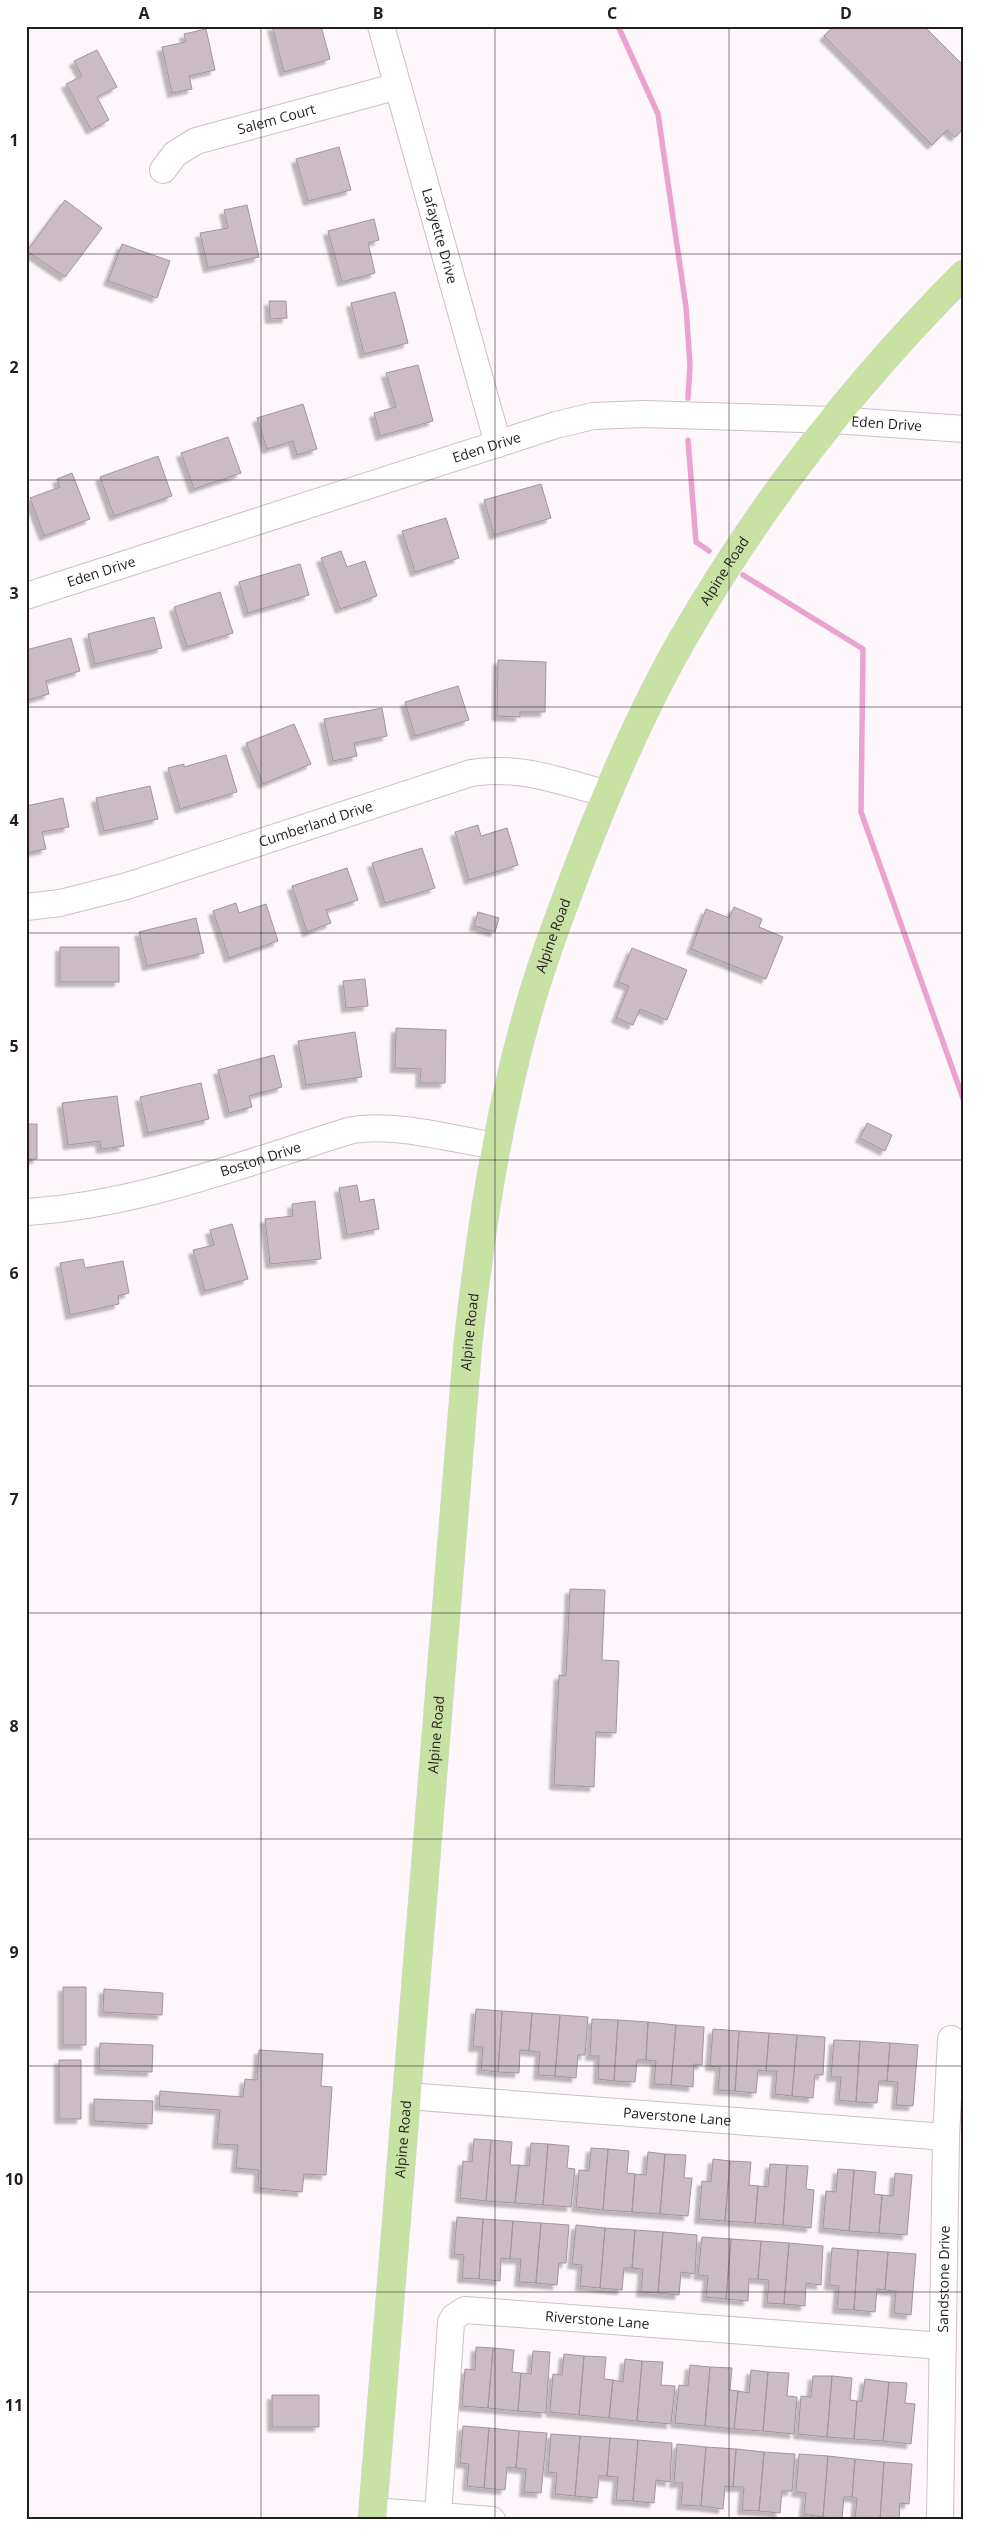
<svg xmlns="http://www.w3.org/2000/svg" width="990" height="2546" viewBox="0 0 990 2546" font-family="'Open Sans',sans-serif">
<defs>
<filter id="shadow"><feDropShadow dx="-4.5" dy="4.5" stdDeviation="1" flood-color="#0004"/></filter>
</defs>
<rect width="100%" height="100%" fill="#fdf6fa"/>
<g fill="none" stroke-linecap="round" stroke-linejoin="round">
<path stroke="#e9a3ce" stroke-width="5.5" d="M 618,26 L 658,114 L 686,307 L 690,365 L 688,398
M 688,440 L 696,542 L 709,551
M 743,575 L 863,649 L 861,812 L 964,1101"/>
</g>
<path fill="#cabbc4" stroke="#a3949d" filter="url(#shadow)" d="M 272,26 L 321,26 L 330,59 L 284,72 Z
M 834,26 L 924,26 L 964,66 L 964,113 L 962,115 L 964,128 L 955,137 L 947,130 L 932,145 L 824,36 Z
M 206,29 L 215,70 L 189,76 L 192,89 L 172,93 L 162,47 L 186,42 L 184,34 Z
M 97,50 L 117,87 L 97,97 L 109,120 L 91,130 L 66,84 L 82,76 L 74,61 Z
M 339,147 L 351,190 L 308,201 L 296,159 Z
M 65,200 L 102,228 L 65,277 L 27,251 Z
M 247,205 L 259,257 L 208,268 L 200,233 L 228,228 L 224,210 Z
M 374,219 L 379,240 L 368,243 L 375,273 L 342,282 L 328,231 Z
M 122,244 L 170,261 L 157,298 L 108,281 Z
M 395,292 L 408,343 L 364,354 L 351,303 Z
M 269,301 L 286,301 L 287,318 L 270,319 Z
M 418,365 L 433,421 L 380,436 L 374,413 L 396,407 L 386,373 Z
M 303,404 L 317,449 L 297,455 L 293,441 L 267,449 L 257,418 Z
M 228,437 L 241,473 L 194,489 L 181,453 Z
M 158,456 L 172,496 L 114,516 L 100,477 Z
M 72,473 L 90,519 L 44,536 L 30,498 L 60,487 L 57,479 Z
M 541,484 L 551,518 L 494,535 L 484,500 Z
M 446,518 L 459,558 L 415,572 L 402,531 Z
M 341,551 L 347,567 L 365,561 L 377,596 L 340,609 L 321,558 Z
M 300,564 L 309,595 L 248,613 L 239,582 Z
M 220,592 L 233,633 L 187,647 L 174,607 Z
M 154,617 L 162,648 L 95,664 L 88,634 Z
M 71,638 L 80,671 L 46,681 L 49,694 L 28,700 L 26,650 Z
M 498,660 L 546,662 L 545,712 L 520,712 L 520,717 L 497,716 Z
M 458,686 L 469,720 L 415,736 L 405,702 Z
M 382,708 L 387,736 L 354,743 L 357,756 L 333,761 L 324,719 Z
M 294,724 L 311,764 L 263,784 L 246,743 Z
M 226,755 L 237,792 L 180,809 L 168,768 L 184,764 L 184,767 Z
M 150,786 L 158,819 L 104,831 L 96,798 Z
M 63,798 L 69,827 L 42,832 L 46,849 L 26,853 L 26,806 Z
M 478,825 L 481,836 L 507,828 L 518,865 L 469,880 L 455,832 Z
M 422,848 L 435,888 L 385,903 L 372,863 Z
M 347,868 L 358,900 L 326,910 L 331,923 L 307,932 L 292,886 Z
M 236,903 L 239,913 L 266,904 L 278,941 L 229,958 L 213,911 Z
M 734,907 L 762,919 L 759,927 L 783,937 L 766,979 L 691,949 L 706,909 L 729,918 Z
M 478,912 L 499,918 L 495,932 L 474,926 Z
M 196,918 L 204,953 L 147,966 L 139,932 Z
M 60,947 L 119,947 L 119,982 L 60,982 Z
M 632,948 L 687,970 L 667,1020 L 640,1009 L 633,1025 L 616,1018 L 629,986 L 618,982 Z
M 365,979 L 368,1006 L 346,1008 L 343,981 Z
M 396,1028 L 446,1030 L 445,1083 L 420,1083 L 421,1069 L 395,1068 Z
M 355,1032 L 362,1077 L 306,1085 L 298,1041 Z
M 274,1055 L 282,1087 L 249,1096 L 252,1107 L 229,1113 L 218,1070 Z
M 201,1083 L 209,1119 L 148,1133 L 140,1097 Z
M 117,1096 L 124,1146 L 101,1149 L 100,1141 L 68,1145 L 62,1103 Z
M 867,1123 L 892,1135 L 885,1151 L 860,1138 Z
M 26,1124 L 37,1124 L 37,1159 L 26,1159 Z
M 357,1185 L 360,1202 L 374,1199 L 379,1229 L 347,1235 L 339,1188 Z
M 315,1201 L 321,1259 L 270,1264 L 265,1219 L 293,1216 L 292,1204 Z
M 232,1224 L 248,1279 L 205,1291 L 193,1250 L 214,1245 L 210,1230 Z
M 83,1259 L 85,1268 L 123,1261 L 129,1293 L 118,1296 L 119,1304 L 70,1315 L 60,1263 Z
M 570,1589 L 605,1590 L 602,1660 L 619,1661 L 616,1733 L 596,1732 L 594,1787 L 554,1785 L 559,1675 L 566,1676 Z
M 63,1987 L 86,1987 L 86,2045 L 63,2045 Z
M 104,1989 L 163,1993 L 162,2015 L 103,2012 Z
M 476,2009 L 502,2011 L 498,2072 L 481,2070 L 483,2047 L 473,2047 Z
M 502,2011 L 532,2013 L 529,2051 L 520,2050 L 519,2073 L 498,2072 Z
M 532,2013 L 560,2015 L 555,2076 L 538,2075 L 540,2052 L 529,2051 Z
M 560,2015 L 588,2017 L 585,2055 L 578,2055 L 576,2078 L 555,2076 Z
M 592,2019 L 618,2020 L 614,2081 L 598,2079 L 599,2056 L 590,2056 Z
M 618,2020 L 648,2022 L 646,2060 L 637,2060 L 635,2082 L 614,2081 Z
M 648,2022 L 676,2025 L 671,2085 L 654,2084 L 656,2061 L 646,2060 Z
M 676,2025 L 704,2027 L 702,2065 L 694,2064 L 693,2087 L 671,2085 Z
M 713,2029 L 739,2031 L 735,2091 L 718,2090 L 720,2067 L 710,2066 Z
M 739,2031 L 769,2033 L 766,2071 L 758,2070 L 756,2093 L 735,2091 Z
M 769,2033 L 797,2035 L 792,2096 L 775,2094 L 777,2071 L 766,2071 Z
M 797,2035 L 825,2037 L 823,2075 L 815,2075 L 813,2098 L 792,2096 Z
M 834,2040 L 860,2041 L 856,2102 L 839,2100 L 841,2077 L 831,2077 Z
M 860,2041 L 890,2043 L 887,2081 L 879,2081 L 877,2103 L 856,2102 Z
M 100,2043 L 153,2045 L 152,2072 L 99,2070 Z
M 890,2043 L 918,2045 L 913,2106 L 896,2105 L 898,2082 L 887,2081 Z
M 259,2050 L 323,2054 L 321,2086 L 332,2087 L 326,2175 L 304,2174 L 302,2192 L 258,2188 L 259,2170 L 236,2168 L 238,2145 L 217,2144 L 220,2110 L 159,2106 L 160,2091 L 243,2097 L 245,2079 L 257,2080 Z
M 59,2060 L 81,2060 L 81,2119 L 59,2119 Z
M 94,2099 L 153,2101 L 152,2124 L 94,2121 Z
M 474,2139 L 491,2140 L 486,2201 L 460,2198 L 463,2161 L 472,2162 Z
M 491,2140 L 512,2142 L 510,2165 L 519,2165 L 515,2203 L 486,2201 Z
M 531,2143 L 548,2144 L 543,2205 L 515,2203 L 519,2165 L 529,2166 Z
M 548,2144 L 569,2146 L 567,2168 L 575,2169 L 571,2207 L 543,2205 Z
M 591,2148 L 608,2149 L 603,2210 L 576,2207 L 579,2170 L 589,2171 Z
M 608,2149 L 629,2151 L 627,2173 L 635,2174 L 632,2212 L 603,2210 Z
M 648,2152 L 665,2154 L 660,2214 L 632,2212 L 635,2174 L 646,2175 Z
M 665,2154 L 686,2155 L 684,2178 L 692,2178 L 688,2216 L 660,2214 Z
M 713,2159 L 730,2161 L 725,2221 L 699,2219 L 702,2181 L 711,2182 Z
M 730,2161 L 751,2162 L 749,2185 L 758,2186 L 755,2223 L 725,2221 Z
M 770,2164 L 787,2165 L 783,2225 L 755,2223 L 758,2186 L 768,2187 Z
M 787,2165 L 808,2166 L 806,2189 L 814,2190 L 811,2228 L 783,2225 Z
M 838,2169 L 854,2170 L 849,2231 L 823,2228 L 826,2191 L 836,2192 Z
M 854,2170 L 876,2172 L 874,2194 L 882,2195 L 879,2233 L 849,2231 Z
M 895,2173 L 912,2175 L 907,2235 L 879,2233 L 882,2195 L 893,2196 Z
M 457,2217 L 483,2219 L 479,2279 L 462,2278 L 464,2255 L 454,2254 Z
M 483,2219 L 513,2221 L 510,2259 L 501,2258 L 500,2281 L 479,2279 Z
M 513,2221 L 541,2223 L 536,2283 L 519,2282 L 521,2259 L 510,2259 Z
M 541,2223 L 569,2225 L 566,2263 L 559,2263 L 557,2285 L 536,2283 Z
M 576,2225 L 605,2228 L 600,2288 L 580,2286 L 582,2265 L 572,2264 Z
M 605,2228 L 635,2230 L 632,2268 L 624,2268 L 622,2290 L 600,2288 Z
M 635,2230 L 663,2232 L 658,2293 L 641,2292 L 643,2269 L 632,2268 Z
M 663,2232 L 697,2235 L 695,2274 L 681,2272 L 679,2295 L 658,2293 Z
M 702,2237 L 731,2239 L 726,2299 L 706,2297 L 708,2276 L 698,2275 Z
M 731,2239 L 761,2241 L 758,2279 L 749,2279 L 748,2301 L 726,2299 Z
M 761,2241 L 789,2243 L 784,2304 L 767,2303 L 769,2280 L 758,2279 Z
M 789,2243 L 823,2246 L 821,2285 L 806,2283 L 805,2306 L 784,2304 Z
M 832,2248 L 858,2250 L 854,2310 L 837,2309 L 839,2286 L 829,2285 Z
M 858,2250 L 888,2252 L 885,2290 L 877,2289 L 875,2312 L 854,2310 Z
M 888,2252 L 916,2254 L 911,2315 L 894,2313 L 896,2291 L 885,2290 Z
M 476,2347 L 493,2348 L 488,2408 L 462,2406 L 465,2369 L 475,2370 Z
M 493,2348 L 514,2350 L 512,2372 L 521,2373 L 518,2411 L 488,2408 Z
M 533,2351 L 550,2352 L 546,2413 L 518,2411 L 521,2373 L 531,2374 Z
M 564,2354 L 584,2356 L 579,2415 L 550,2412 L 553,2374 L 562,2375 Z
M 584,2356 L 606,2357 L 604,2379 L 613,2380 L 609,2418 L 579,2415 Z
M 625,2359 L 642,2361 L 637,2421 L 609,2418 L 613,2380 L 623,2382 Z
M 642,2361 L 663,2362 L 661,2385 L 675,2386 L 671,2424 L 637,2421 Z
M 690,2365 L 710,2367 L 705,2426 L 675,2423 L 679,2385 L 688,2386 Z
M 710,2367 L 732,2368 L 730,2390 L 738,2391 L 734,2429 L 705,2426 Z
M 751,2370 L 768,2372 L 763,2431 L 734,2429 L 738,2391 L 749,2393 Z
M 768,2372 L 789,2373 L 787,2396 L 797,2397 L 794,2434 L 763,2431 Z
M 813,2376 L 832,2376 L 827,2437 L 798,2434 L 801,2396 L 811,2397 Z
M 832,2376 L 852,2378 L 850,2400 L 857,2401 L 854,2439 L 827,2437 Z
M 865,2379 L 889,2382 L 883,2441 L 854,2439 L 857,2401 L 862,2401 Z
M 889,2382 L 907,2383 L 905,2403 L 915,2404 L 911,2444 L 883,2441 Z
M 272,2395 L 319,2395 L 319,2427 L 272,2427 Z
M 463,2426 L 489,2428 L 484,2488 L 467,2486 L 469,2464 L 460,2463 Z
M 489,2428 L 519,2431 L 516,2468 L 507,2467 L 505,2490 L 484,2488 Z
M 519,2431 L 547,2433 L 541,2493 L 524,2492 L 526,2469 L 516,2468 Z
M 551,2434 L 580,2436 L 575,2496 L 555,2494 L 557,2473 L 548,2472 Z
M 580,2436 L 610,2438 L 607,2476 L 599,2476 L 597,2498 L 575,2496 Z
M 610,2438 L 638,2440 L 633,2501 L 616,2500 L 618,2477 L 607,2476 Z
M 638,2440 L 672,2443 L 670,2482 L 656,2480 L 654,2503 L 633,2501 Z
M 677,2444 L 706,2447 L 701,2506 L 681,2505 L 683,2483 L 674,2483 Z
M 706,2447 L 736,2449 L 733,2487 L 725,2486 L 723,2509 L 701,2506 Z
M 736,2449 L 764,2452 L 759,2511 L 742,2510 L 744,2487 L 733,2487 Z
M 764,2452 L 795,2454 L 792,2491 L 782,2491 L 780,2513 L 759,2511 Z
M 799,2454 L 828,2456 L 823,2517 L 804,2514 L 806,2493 L 796,2492 Z
M 828,2456 L 855,2459 L 852,2497 L 844,2497 L 842,2519 L 823,2517 Z
M 855,2459 L 884,2462 L 880,2520 L 855,2520 L 857,2498 L 852,2497 Z
M 884,2462 L 912,2464 L 909,2504 L 900,2503 L 899,2520 L 880,2520 Z"/>
<g fill="none" stroke-linecap="round" stroke-linejoin="round">
<g stroke="#cebfc8" stroke-width="28">
<g id="minor">
<path id="s1" d="M 381,26 L 498,444"/>
<path id="s2" d="M 163,170 L 175,154 L 196,141 L 398,86"/>
<path id="s3" d="M 26,596 L 556,425 L 593,416 L 644,414 L 833,420 L 964,429"/>
<path id="s4" d="M 26,907 L 60,903 L 127,886 L 471,773 C 519,765 561,781 607,794"/>
<path id="s5" d="M 26,1212 C 139,1205 245,1163 352,1130 C 399,1123 450,1139 497,1146"/>
<path id="s6" d="M 407,2096 L 946,2137"/>
<path d="M 373,2511 L 492,2520"/>
<path id="s7" d="M 438,2515 L 451,2322 L 454,2317 L 465,2310 L 943,2346"/>
<path id="s8" d="M 940,2520 L 946,2137 L 951,2039"/>
</g>
</g>
<g stroke="#d7d6d7" stroke-width="29">
<g id="major">
<path id="s9" d="M 372,2520 L 468,1343 C 480,1235 496,1127 525,1022 C 540,967 560,915 580,862 C 609,787 641,712 681,642 C 758,507 854,384 964,274"/>
</g>
</g>
<use href="#minor" stroke="#fff" stroke-width="26"/>
<use href="#major" stroke="#c8e2a4" stroke-width="28"/>
</g>
<path fill="none" stroke="#231d21" stroke-width="1" stroke-opacity="0.55" d="M 261,26 L 261,2520M 495,26 L 495,2520M 729,26 L 729,2520M 26,254 L 964,254M 26,480 L 964,480M 26,707 L 964,707M 26,933 L 964,933M 26,1160 L 964,1160M 26,1386 L 964,1386M 26,1613 L 964,1613M 26,1839 L 964,1839M 26,2066 L 964,2066M 26,2292 L 964,2292"/>
<g text-anchor="middle" stroke-width="4" stroke-linejoin="round" paint-order="stroke">
<g font-size="14" fill="#231d21" stroke="#fff">
<text dy="5" stroke="none"><textPath href="#s2" startOffset="128">Salem Court</textPath></text>
<text dy="5" stroke="none"><textPath href="#s1" startOffset="218">Lafayette Drive</textPath></text>
<text dy="5" stroke="none"><textPath href="#s3" startOffset="889">Eden Drive</textPath></text>
<text dy="5" stroke="none"><textPath href="#s3" startOffset="484">Eden Drive</textPath></text>
<text dy="5" stroke="none"><textPath href="#s9" startOffset="2002">Alpine Road</textPath></text>
<text dy="5" stroke="none"><textPath href="#s3" startOffset="79">Eden Drive</textPath></text>
<text dy="5" stroke="none"><textPath href="#s4" startOffset="302">Cumberland Drive</textPath></text>
<text dy="5" stroke="none"><textPath href="#s9" startOffset="1598">Alpine Road</textPath></text>
<text dy="5" stroke="none"><textPath href="#s5" startOffset="241">Boston Drive</textPath></text>
<text dy="5" stroke="none"><textPath href="#s9" startOffset="1192">Alpine Road</textPath></text>
<text dy="5" stroke="none"><textPath href="#s9" startOffset="788">Alpine Road</textPath></text>
<text dy="5" stroke="none"><textPath href="#s6" startOffset="271">Paverstone Lane</textPath></text>
<text dy="5" stroke="none"><textPath href="#s9" startOffset="382">Alpine Road</textPath></text>
<text dy="5" stroke="none"><textPath href="#s8" startOffset="241">Sandstone Drive</textPath></text>
<text dy="5" stroke="none"><textPath href="#s7" startOffset="345">Riverstone Lane</textPath></text>
</g>
</g>
<rect width="990" height="2546" fill="none" stroke="#ffffff" stroke-width="55"/>
<rect x="28" y="28" width="934" height="2490" fill="none" stroke="#231d21" stroke-width="2"/>
<g font-size="16" text-anchor="middle" font-weight="bold" fill="#231d21">
<text x="144" y="19">A</text>
<text x="378" y="19">B</text>
<text x="612" y="19">C</text>
<text x="846" y="19">D</text>
<text x="14" y="146">1</text>
<text x="14" y="373">2</text>
<text x="14" y="599">3</text>
<text x="14" y="826">4</text>
<text x="14" y="1052">5</text>
<text x="14" y="1279">6</text>
<text x="14" y="1505">7</text>
<text x="14" y="1732">8</text>
<text x="14" y="1958">9</text>
<text x="14" y="2185">10</text>
<text x="14" y="2411">11</text>
</g>
</svg>
